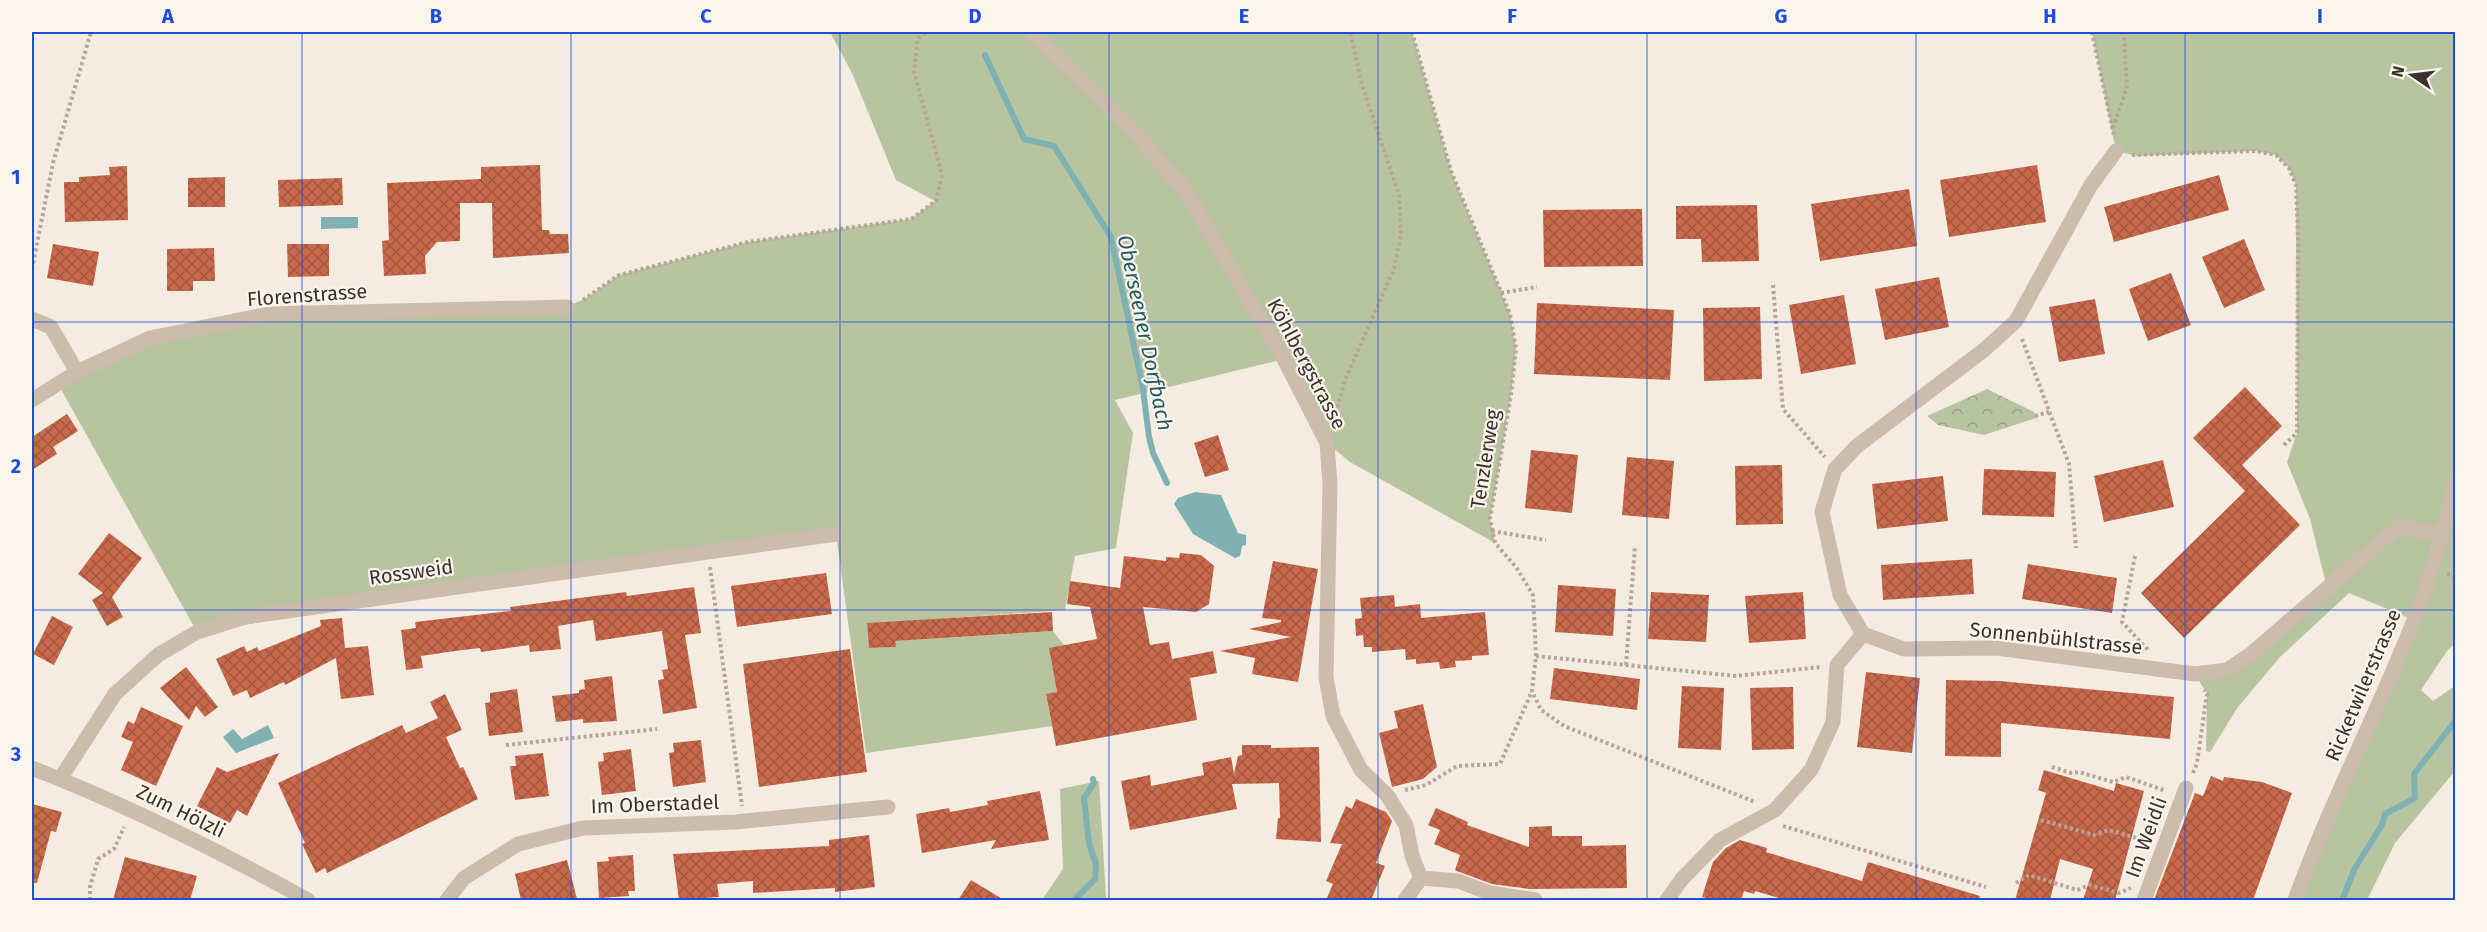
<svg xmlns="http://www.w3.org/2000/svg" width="2487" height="932" viewBox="0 0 2487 932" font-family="'Fira Sans',sans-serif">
<defs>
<pattern id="park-crowns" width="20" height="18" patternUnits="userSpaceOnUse" patternTransform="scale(1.5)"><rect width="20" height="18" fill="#b8c4a0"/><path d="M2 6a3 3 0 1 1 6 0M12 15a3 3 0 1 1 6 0" fill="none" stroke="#97a083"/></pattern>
<pattern id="building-cross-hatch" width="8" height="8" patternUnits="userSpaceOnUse" patternTransform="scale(1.5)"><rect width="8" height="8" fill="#c8694b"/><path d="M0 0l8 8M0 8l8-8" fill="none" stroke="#a4573f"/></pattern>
</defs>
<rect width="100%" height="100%" fill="#f4ebe1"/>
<path fill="#b8c4a0" d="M 830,32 L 1412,32 L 1451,171 L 1510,314 L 1516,349 L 1511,395 L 1490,519 L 1495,543 L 1350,462 L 1327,443 L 1284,359 L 1115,400 L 1133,433 L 1116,548 L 1075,556 L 1065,610 L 867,624 L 869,648 L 895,647 L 895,641 L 1053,631 L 1064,645 L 1065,650 L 1050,653 L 1057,692 L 1046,695 L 1052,726 L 866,753 L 836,534 L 197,632 L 58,384 L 150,338 L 268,314 L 567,307 L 586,298 L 619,275 L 748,242 L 911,219 L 935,201 L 896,180 L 852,73 Z
M 2092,32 L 2455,32 L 2455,643 L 2447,651 L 2421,690 L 2433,701 L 2455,686 L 2455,771 L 2395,843 L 2367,900 L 2295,900 L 2414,620 L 2349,593 L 2280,657 L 2238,707 L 2210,752 L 2206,751 L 2207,694 L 2195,674 L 2227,670 L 2327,588 L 2310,519 L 2287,462 L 2297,433 L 2296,185 L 2289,168 L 2276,155 L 2255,151 L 2137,156 L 2116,151 Z
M 1099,781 L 1106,898 L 1104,900 L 1042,900 L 1063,869 L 1060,789 Z"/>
<path fill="url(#park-crowns)" d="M 1987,389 L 2034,412 L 2036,418 L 1984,435 L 1938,425 L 1927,416 Z"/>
<path fill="#7fb0b2" d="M 321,217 L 358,217 L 358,228 L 321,229 Z
M 1195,492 L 1221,495 L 1238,533 L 1246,535 L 1246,545 L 1242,546 L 1240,556 L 1235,558 L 1193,534 L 1174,504 L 1178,498 Z
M 268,725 L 274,738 L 236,753 L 223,737 L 233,729 L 242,739 Z"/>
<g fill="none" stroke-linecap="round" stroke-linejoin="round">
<path stroke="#7fb0b2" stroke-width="6" d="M 985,55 L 1024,139 L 1054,146 L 1111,237 L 1143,389 L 1149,437 L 1153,453 L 1167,483
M 1074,900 L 1095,879 L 1096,864 L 1089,844 L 1084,798 L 1094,783 L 1093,779
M 2342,900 L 2355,868 L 2382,825 L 2385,814 L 2415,798 L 2414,774 L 2456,720"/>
</g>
<path fill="url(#building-cross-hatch)" d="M 540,165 L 542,230 L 549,230 L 550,234 L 568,234 L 569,253 L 493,258 L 492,203 L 460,203 L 460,241 L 437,242 L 425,256 L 426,274 L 384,276 L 382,241 L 389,240 L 387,183 L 481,179 L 481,167 Z
M 2037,165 L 2046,222 L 1949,237 L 1940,180 Z
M 127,166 L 128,220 L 65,222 L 64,182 L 79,182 L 79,177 L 110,175 L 109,167 Z
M 2219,175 L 2229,210 L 2114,242 L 2104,207 Z
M 225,177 L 225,207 L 188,207 L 188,178 Z
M 342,178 L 343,205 L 279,207 L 278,180 Z
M 1909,189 L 1917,246 L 1820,261 L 1811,204 Z
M 1757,205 L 1759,261 L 1702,262 L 1701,239 L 1676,239 L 1676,206 Z
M 1642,209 L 1643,266 L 1544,267 L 1543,210 Z
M 2244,239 L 2265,290 L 2224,308 L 2202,257 Z
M 53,244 L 99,252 L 93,286 L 47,278 Z
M 287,244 L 329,244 L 329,276 L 288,277 Z
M 214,248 L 215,281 L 193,281 L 193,291 L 167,291 L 167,249 Z
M 2171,273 L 2191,325 L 2148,341 L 2129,289 Z
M 1939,277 L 1949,327 L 1885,340 L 1875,289 Z
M 1844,295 L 1856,364 L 1801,374 L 1789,305 Z
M 2095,299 L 2105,354 L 2059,362 L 2049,307 Z
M 1537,303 L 1674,310 L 1670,380 L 1534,374 Z
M 1760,307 L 1762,379 L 1704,381 L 1703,308 Z
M 2245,387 L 2282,426 L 2242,465 L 2300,525 L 2184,638 L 2141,593 L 2245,491 L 2193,438 Z
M 67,414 L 78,431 L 53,447 L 57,454 L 32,470 L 32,437 Z
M 1218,435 L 1229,470 L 1205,477 L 1194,443 Z
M 1531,450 L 1578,455 L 1572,513 L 1525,508 Z
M 1627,457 L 1674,461 L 1669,519 L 1622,515 Z
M 2163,460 L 2174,507 L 2104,522 L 2094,476 Z
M 1782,465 L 1783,524 L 1736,525 L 1735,466 Z
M 1984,469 L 2056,472 L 2054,517 L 1982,515 Z
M 1943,476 L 1948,521 L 1877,529 L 1872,484 Z
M 109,533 L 142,558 L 112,597 L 123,617 L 107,626 L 92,600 L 103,593 L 78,574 Z
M 1180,553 L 1201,555 L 1214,566 L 1209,604 L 1196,612 L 1143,607 L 1150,645 L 1169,642 L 1172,659 L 1213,651 L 1217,673 L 1190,678 L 1197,720 L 1056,746 L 1046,694 L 1057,692 L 1049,648 L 1097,639 L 1090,607 L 1067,604 L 1070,581 L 1120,588 L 1124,556 L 1166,561 L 1166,557 L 1179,558 Z
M 1972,559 L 1974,594 L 1883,600 L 1881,565 Z
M 1273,561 L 1318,569 L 1298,682 L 1252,674 L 1255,658 L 1220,651 L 1291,637 L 1249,629 L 1281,622 L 1281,620 L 1262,618 Z
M 2028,564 L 2117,578 L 2112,613 L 2022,599 Z
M 826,573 L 832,614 L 737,627 L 731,586 Z
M 1558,585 L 1616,589 L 1613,636 L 1555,632 Z
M 694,587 L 701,633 L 685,635 L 697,708 L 663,714 L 658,680 L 664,679 L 662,670 L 668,669 L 662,631 L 596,641 L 593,620 L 558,626 L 561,649 L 530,652 L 529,645 L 481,652 L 480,648 L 455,651 L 421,656 L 423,668 L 406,670 L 401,630 L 416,628 L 415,622 L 511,611 L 510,607 L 626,592 L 627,596 Z
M 1651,592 L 1709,595 L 1706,642 L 1648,639 Z
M 1803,592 L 1806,639 L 1749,643 L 1745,596 Z
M 1394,595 L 1395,607 L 1420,604 L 1421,618 L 1485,612 L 1489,655 L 1472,656 L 1472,660 L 1455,661 L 1456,667 L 1440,669 L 1439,662 L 1416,664 L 1416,659 L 1406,660 L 1405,649 L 1372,652 L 1372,647 L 1364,647 L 1363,635 L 1356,636 L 1355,619 L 1362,618 L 1360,598 Z
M 1052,612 L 1053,631 L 895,641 L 896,647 L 869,648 L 867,623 Z
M 52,616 L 73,627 L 54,665 L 33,654 Z
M 342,618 L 345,648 L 368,646 L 374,695 L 341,699 L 336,658 L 285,685 L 284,682 L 250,698 L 247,690 L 233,696 L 216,659 L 244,646 L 247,652 L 257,647 L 259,651 L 321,626 L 320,620 Z
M 850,649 L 867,772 L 759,787 L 743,664 Z
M 186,667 L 218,707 L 205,717 L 196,706 L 189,720 L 160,688 Z
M 1554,668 L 1640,679 L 1637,710 L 1550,699 Z
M 1866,672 L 1920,678 L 1912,753 L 1857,747 Z
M 612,676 L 617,721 L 583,723 L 583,719 L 556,722 L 552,696 L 579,693 L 579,690 L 585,689 L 584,680 Z
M 1946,680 L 1999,681 L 2174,697 L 2170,739 L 2001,723 L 2001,757 L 1945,756 Z
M 1682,686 L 1724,688 L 1721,750 L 1678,748 Z
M 1793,687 L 1794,749 L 1752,750 L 1750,688 Z
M 517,689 L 523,732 L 489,736 L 485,703 L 490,702 L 490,693 Z
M 445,694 L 462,730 L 446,737 L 460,768 L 463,767 L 478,799 L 327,873 L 325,868 L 316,873 L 302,844 L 305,843 L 278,783 L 402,725 L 406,733 L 438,718 L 430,702 Z
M 1423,704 L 1437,767 L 1423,779 L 1392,787 L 1379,733 L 1398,728 L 1394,711 Z
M 141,707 L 183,726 L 156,786 L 121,770 L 133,742 L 121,737 L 128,721 L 134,724 Z
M 701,740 L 706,782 L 673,787 L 669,753 L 674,752 L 673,743 Z
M 1242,745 L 1271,745 L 1271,748 L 1319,747 L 1321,842 L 1276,839 L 1278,818 L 1280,818 L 1279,783 L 1232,784 L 1237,809 L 1130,830 L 1121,781 L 1150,775 L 1151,786 L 1204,775 L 1202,763 L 1231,757 L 1234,774 L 1238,756 L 1242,755 Z
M 631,749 L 636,791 L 602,795 L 598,762 L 604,761 L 603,753 Z
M 279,753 L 247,816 L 237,810 L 230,823 L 197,806 L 217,767 L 227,772 Z
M 543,753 L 549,796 L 515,800 L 510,766 L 516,766 L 515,756 Z
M 2044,770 L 2114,791 L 2116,783 L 2144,791 L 2115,900 L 2083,900 L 2093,869 L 2060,859 L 2050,900 L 2015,900 L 2046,793 L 2038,790 Z
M 2211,776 L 2223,781 L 2224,777 L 2262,782 L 2292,793 L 2253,900 L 2154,900 L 2195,793 L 2203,796 Z
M 1040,791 L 1049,840 L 991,849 L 996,840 L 922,853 L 916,814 L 949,808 L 950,812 L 988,805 L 987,801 Z
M 1356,799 L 1386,812 L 1392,821 L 1376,863 L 1385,866 L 1371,900 L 1326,900 L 1333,884 L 1326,881 L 1342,844 L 1330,843 L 1346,806 L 1352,809 Z
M 32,804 L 62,812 L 56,832 L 51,831 L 37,883 L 32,883 Z
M 1436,808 L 1468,822 L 1467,825 L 1529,847 L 1529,827 L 1552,826 L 1552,836 L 1582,836 L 1582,846 L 1626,845 L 1627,888 L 1529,889 L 1492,884 L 1457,871 L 1455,870 L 1460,855 L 1434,844 L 1440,830 L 1428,825 Z
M 869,835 L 875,887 L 835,892 L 835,888 L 753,893 L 753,881 L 717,884 L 719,897 L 679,900 L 673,854 L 829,846 L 829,840 Z
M 1740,840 L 1767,848 L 1766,852 L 1862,881 L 1868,862 L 1980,896 L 1979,900 L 1786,900 L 1755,891 L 1754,894 L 1744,891 L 1741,900 L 1716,900 L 1702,897 L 1713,862 L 1726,848 Z
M 633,855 L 635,891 L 628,891 L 629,896 L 599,898 L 597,862 L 609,861 L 608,857 Z
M 125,857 L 197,876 L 190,900 L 113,900 Z
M 567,860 L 577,899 L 521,900 L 515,874 Z
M 971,880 L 1004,900 L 958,900 Z"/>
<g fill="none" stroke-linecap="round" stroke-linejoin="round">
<path stroke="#b9a596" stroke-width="4" stroke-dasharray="3 3" stroke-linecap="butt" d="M 1412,32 L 1451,171 L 1510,314 L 1516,349 L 1511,395 L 1490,519 L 1495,543 L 1516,567 L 1533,595 L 1536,656 L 1532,691 L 1541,710 L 1564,726 L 1755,802
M 2092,32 L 2114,136
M 2113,128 L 2127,87 L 2124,32
M 2132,155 L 2255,151 L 2276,155 L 2289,168 L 2296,185 L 2298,239 L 2297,433 L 2283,446
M 32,269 L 53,163 L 91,32
M 1773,285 L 1783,409 L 1825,457
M 1501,293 L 1537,287
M 583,300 L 619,275 L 748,242 L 911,219 L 936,201 L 942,175 L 914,71 L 918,38 L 927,32
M 2022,339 L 2069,464 L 2076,548
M 2035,416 L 2049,412
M 1334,419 L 1345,380 L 1394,269 L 1401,234 L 1399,195 L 1362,85 L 1350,32
M 1492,531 L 1546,540
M 2135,556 L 2122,622 L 2149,651
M 710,567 L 742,806
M 2447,574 L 2456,577
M 1536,656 L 1736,676 L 1821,667
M 1626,665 L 1635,546
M 506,745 L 657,729
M 2052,767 L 2071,773 L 2079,772 L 2113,782 L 2126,777 L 2166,791
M 2193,773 L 2197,763 L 2207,694 L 2204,690
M 1405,790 L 1426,785 L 1457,766 L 1500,764 L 1532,691
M 2041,820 L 2094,835 L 2109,830 L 2140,839 L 2149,834
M 1783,826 L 1986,887
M 2016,883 L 2029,875 L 2077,890 L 2090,885 L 2119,893 L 2131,888
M 90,900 L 90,887 L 98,859 L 114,849 L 124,827"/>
<path stroke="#cdbbac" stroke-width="15" d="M 1032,32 L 1136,134 L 1186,192 L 1284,359 L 1327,443 L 1330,485 L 1326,677 L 1333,716 L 1361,770 L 1387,795 L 1406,825 L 1412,856 L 1421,878
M 2116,151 L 2091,185 L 2016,321 L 1984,350 L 1857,446 L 1835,469 L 1822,512 L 1840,595 L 1863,634 L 1904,649 L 1996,648 L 2195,674 L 2227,670 L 2251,654 L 2384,539 L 2402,526 L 2441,535
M 32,319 L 51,327 L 77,372
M 32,400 L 77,372 L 150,338 L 269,314 L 567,307
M 32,768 C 127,805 219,851 308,900
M 60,779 L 115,694 L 158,655 L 197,632 L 245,617 L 836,534
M 1421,878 L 1458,881 L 1490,893 L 1535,900
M 447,900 L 464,878 L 518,844 L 583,828 L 735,822 L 888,807
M 1405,900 L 1421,878
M 1667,900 L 1682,879 L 1720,840 L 1775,810 L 1811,770 L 1833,722 L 1837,665 L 1863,634
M 2144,900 L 2186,788"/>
<path stroke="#cdbbac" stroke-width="15" d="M 2295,900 C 2329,805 2377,715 2414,620 C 2432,575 2443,528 2456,481"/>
</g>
<path fill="none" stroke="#1d4ed8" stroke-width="1.5" stroke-opacity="0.55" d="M 302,32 L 302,900M 571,32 L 571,900M 840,32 L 840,900M 1109,32 L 1109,900M 1378,32 L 1378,900M 1647,32 L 1647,900M 1916,32 L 1916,900M 2185,32 L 2185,900M 32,322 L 2456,322M 32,610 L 2456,610"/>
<g text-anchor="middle" stroke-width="4.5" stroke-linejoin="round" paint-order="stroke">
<g font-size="20" fill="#3b302b" stroke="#fbf5ee">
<text transform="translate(307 295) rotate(-4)" y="7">Florenstrasse</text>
<text transform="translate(1307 364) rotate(62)" y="7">Köhlbergstrasse</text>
<text transform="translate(1485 459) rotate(-81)" y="7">Tenzlerweg</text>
<text transform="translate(411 572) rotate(-8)" y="7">Rossweid</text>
<text transform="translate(2056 638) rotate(6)" y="7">Sonnenbühlstrasse</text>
<text transform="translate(2363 685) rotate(-67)" y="7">Ricketwilerstrasse</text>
<text transform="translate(655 804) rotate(-2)" y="7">Im Oberstadel</text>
<text transform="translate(181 811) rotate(26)" y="7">Zum Hölzli</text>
<text transform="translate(2146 837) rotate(-70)" y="7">Im Weidli</text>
</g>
<g font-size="21" font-style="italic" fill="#1f5a5e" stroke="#fbf5ee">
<text transform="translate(1145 333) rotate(78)" y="7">Oberseener Dorfbach</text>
</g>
</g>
<rect width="2487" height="932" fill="none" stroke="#fbf5ee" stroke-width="66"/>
<g transform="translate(2412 75) rotate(284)" stroke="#fbf5ee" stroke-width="4.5" paint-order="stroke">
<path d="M0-4.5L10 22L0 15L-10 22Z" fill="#3b302b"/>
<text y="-9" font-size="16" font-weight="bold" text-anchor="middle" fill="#3b302b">N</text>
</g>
<rect x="33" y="33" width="2421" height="866" fill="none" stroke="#1d4ed8" stroke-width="2"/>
<g font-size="20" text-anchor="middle" font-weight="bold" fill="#1d4ed8">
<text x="168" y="23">A</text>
<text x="436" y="23">B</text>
<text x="706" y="23">C</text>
<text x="975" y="23">D</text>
<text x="1244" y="23">E</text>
<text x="1512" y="23">F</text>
<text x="1781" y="23">G</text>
<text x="2050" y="23">H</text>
<text x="2320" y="23">I</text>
<text x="16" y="184">1</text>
<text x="16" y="473">2</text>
<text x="16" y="761">3</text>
</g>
</svg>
